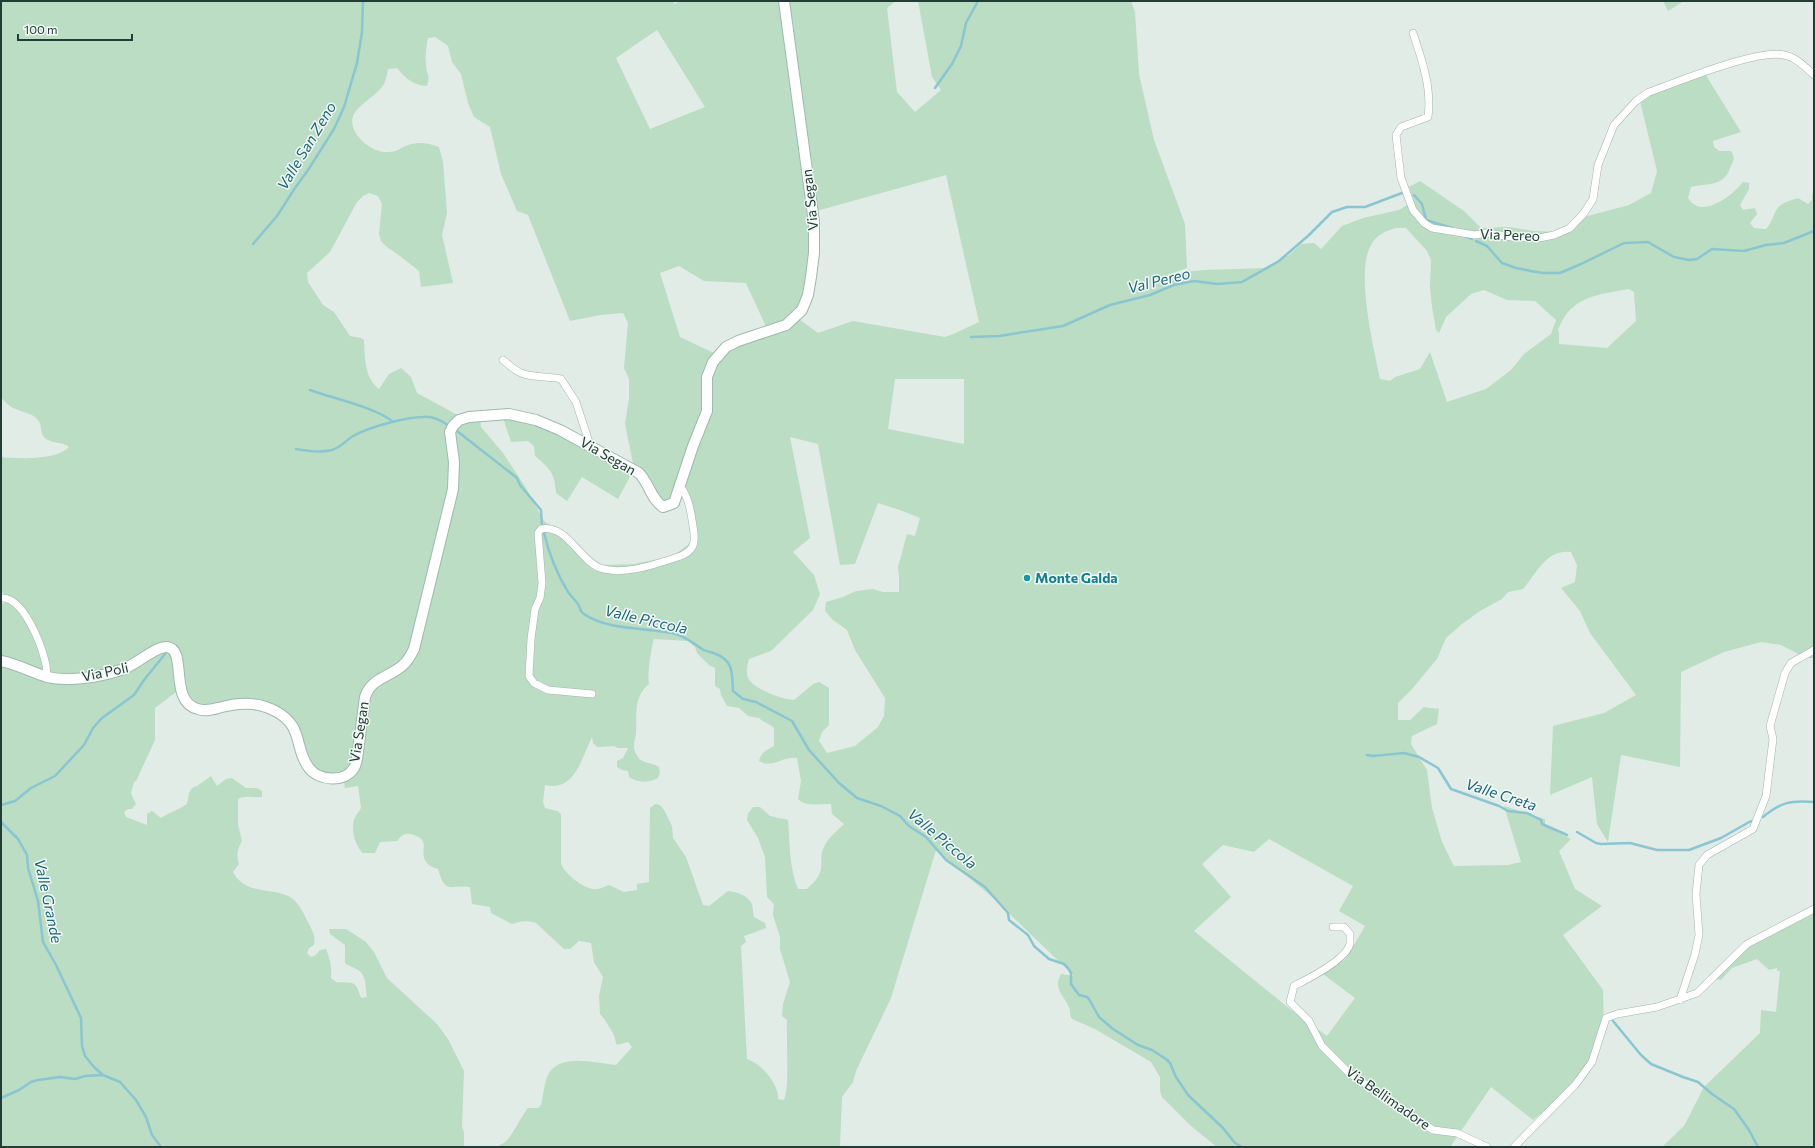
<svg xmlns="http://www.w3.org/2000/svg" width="1815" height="1148" viewBox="0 0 1815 1148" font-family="Commissioner,sans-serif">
<rect width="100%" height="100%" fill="#e1ece7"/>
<path fill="#baddc3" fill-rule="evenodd" d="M 1,1 L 673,1 L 675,4 L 679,1 L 896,1 L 887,8 L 897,92 L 915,112 L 941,90 L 932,77 L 918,1 L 1131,1 L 1135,12 L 1139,74 L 1154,140 L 1185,224 L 1187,268 L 1173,273 L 1205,270 L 1265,268 L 1289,255 L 1301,244 L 1314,243 L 1321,249 L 1342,226 L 1363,218 L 1399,210 L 1414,201 L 1409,187 L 1420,181 L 1464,211 L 1481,228 L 1509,227 L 1534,231 L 1559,232 L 1584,217 L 1629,205 L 1651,193 L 1657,171 L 1639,97 L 1704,72 L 1741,132 L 1713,141 L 1714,147 L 1719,151 L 1731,151 C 1736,159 1733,161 1730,168 C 1724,187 1707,183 1691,187 L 1688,198 C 1701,220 1732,196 1743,182 L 1749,183 L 1749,189 L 1740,205 L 1743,210 L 1755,208 L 1757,214 L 1750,223 L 1754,228 L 1766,229 C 1773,222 1773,211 1781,205 C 1784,202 1793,200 1798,198 L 1808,204 L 1812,200 L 1812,194 L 1814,193 L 1814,658 L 1806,658 L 1781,645 L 1761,642 L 1724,652 L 1681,672 L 1680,767 L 1621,755 L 1608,842 L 1597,824 L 1592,777 L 1550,795 L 1553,726 L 1604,713 L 1636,695 L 1590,633 L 1580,611 L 1561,588 L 1575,582 L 1577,565 L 1571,552 C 1546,549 1537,573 1523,589 L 1508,592 L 1502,599 L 1480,611 L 1462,624 L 1446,638 L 1437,659 L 1412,689 L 1398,703 L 1398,720 L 1410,720 L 1424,707 L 1439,709 L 1437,724 L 1412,736 L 1411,744 L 1427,770 L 1432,808 L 1442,842 L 1454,866 L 1508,865 L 1521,862 L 1504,806 L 1545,819 L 1545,826 L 1571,839 L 1559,851 L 1575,889 L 1602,906 L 1563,935 L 1603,990 L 1604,1030 L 1590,1069 L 1585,1079 L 1533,1120 L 1491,1087 L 1450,1147 L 1217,1147 L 1191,1126 L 1162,1097 L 1160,1091 L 1160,1077 L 1151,1062 L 1095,1029 L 1072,1019 C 1069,1015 1071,1012 1069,1007 C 1065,998 1057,992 1058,981 L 1061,974 L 1074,976 L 991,896 L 936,850 L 891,998 L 856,1071 L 853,1082 L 842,1097 L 840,1147 L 497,1147 C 501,1144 505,1143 508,1139 C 516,1129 520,1118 528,1108 L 538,1108 L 541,1105 C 543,1096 544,1086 547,1077 C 558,1051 596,1064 616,1065 L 632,1047 L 628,1042 L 617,1045 C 615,1041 615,1037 613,1033 C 609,1027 605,1019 600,1014 L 599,996 L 603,977 L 594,962 L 591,943 L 579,941 L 570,949 L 564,949 L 536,923 C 528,920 520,921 512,924 L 491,913 L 490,907 L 472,904 L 470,887 C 450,884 446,896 438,869 C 434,868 429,866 427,863 C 417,852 434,839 410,834 C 404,833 401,836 397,841 L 380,842 L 375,853 L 363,853 C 355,846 351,830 354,820 C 355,816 359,812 361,808 L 358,786 L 345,788 L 343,777 L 311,770 L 295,729 L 267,707 L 199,712 L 180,689 L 155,708 L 155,740 L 136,781 L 134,782 L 131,793 L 136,804 L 132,809 L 128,809 L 124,812 L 126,817 L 147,825 L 147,814 L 152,811 L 161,818 C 169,812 179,810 187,804 L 189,793 L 192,788 L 197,786 L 211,776 L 217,786 L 226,779 L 232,778 L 246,788 L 257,788 L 262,791 L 262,797 C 253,798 247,795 238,799 L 238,824 L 242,841 C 237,849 236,856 239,864 L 233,872 C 246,897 276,886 293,899 C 300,905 304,914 308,922 C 312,930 316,936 314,945 L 309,948 L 307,953 L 311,957 L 316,955 L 320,950 L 326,949 C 330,958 332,968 331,978 L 336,982 C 355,983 355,980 361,998 L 367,997 C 365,987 367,973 356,969 C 351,966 349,966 345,963 L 345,945 L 330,934 L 329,929 L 346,929 L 366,942 L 374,952 L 387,978 L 437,1024 L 448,1039 L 464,1071 L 462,1127 L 464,1132 L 464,1147 L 1,1147 L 1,604 L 8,602 L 7,597 L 1,591 L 1,457 C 19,459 57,460 69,447 C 62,441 53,444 46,439 C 39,434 43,426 38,420 C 32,412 18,412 10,406 C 7,404 4,400 1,398 ZM 657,30 L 705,107 L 650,129 L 616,58 ZM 435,37 L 448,46 L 452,62 L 461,74 L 468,103 L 474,117 L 490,127 L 501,174 L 517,211 L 528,215 L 570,321 L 600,315 L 623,313 L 628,323 L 624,368 L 629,379 L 629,399 L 625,424 L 634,468 L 532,419 L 502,415 L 511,442 L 528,441 L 534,446 L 535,456 C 550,469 555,473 556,493 L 567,501 L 582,477 L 618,499 L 634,469 L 664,506 L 683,488 L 693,525 L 690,543 L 673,556 L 634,564 L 602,565 L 588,557 L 570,539 L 544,521 L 526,488 L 503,453 L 481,427 L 480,416 L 463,418 L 417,393 L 411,377 L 401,368 L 389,374 L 379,389 C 364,377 365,358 364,340 L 361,338 L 350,336 L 334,312 L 323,305 L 308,282 L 307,273 L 330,252 L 357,202 L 363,196 L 369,193 L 378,196 L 382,204 L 379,234 L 381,241 L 388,248 L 396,253 L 419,271 L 421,287 L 453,283 L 442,235 L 447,213 L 443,162 L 439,147 C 427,143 418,141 406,146 C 397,149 399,152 387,152 C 371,153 345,131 354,114 C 361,102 377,96 384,84 C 386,80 387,74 388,69 L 397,68 C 406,79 413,85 427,86 C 431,75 426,75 426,64 C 425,56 426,47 428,38 ZM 946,175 L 979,322 C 967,327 957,333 945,337 L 853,321 L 818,333 L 796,317 L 813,264 L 813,212 ZM 1396,228 L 1406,228 L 1427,251 L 1431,260 L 1430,287 L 1432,307 L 1436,330 L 1439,333 L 1446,317 L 1471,294 L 1484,290 L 1507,300 L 1535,301 L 1556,320 L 1551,334 L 1524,354 L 1511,370 L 1486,389 L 1447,402 L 1430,352 L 1420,369 L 1395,377 L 1390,381 L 1380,379 C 1374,348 1355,273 1371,245 C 1376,235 1386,231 1396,228 ZM 679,266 L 704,281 L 746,283 L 769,333 L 716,354 L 680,337 L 660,273 ZM 1629,289 L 1634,292 L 1636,321 L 1607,348 L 1559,344 L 1559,332 L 1558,330 C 1571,296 1596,295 1629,289 ZM 895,379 L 964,379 L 964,444 L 888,429 ZM 790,437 L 818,444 L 840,565 L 855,564 L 878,503 L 900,510 L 920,518 L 915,536 L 907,534 L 898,567 L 899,576 L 899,592 L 883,592 L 873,589 L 856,591 L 843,597 L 826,602 L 825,611 L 833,620 L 847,630 L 855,650 L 885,698 L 884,716 L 878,727 L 855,746 L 827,753 L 819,741 L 822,732 L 829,725 L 829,688 L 819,682 L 813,684 L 794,700 C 784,700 757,690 750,681 C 745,675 747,666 749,659 L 771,651 L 813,610 L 820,594 L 814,575 L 793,552 L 810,538 ZM 654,639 L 688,641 L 695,647 L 697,653 L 709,665 L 715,668 L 715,686 L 720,689 L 721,695 L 727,706 L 739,708 L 748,716 L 759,718 C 764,723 769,723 774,728 L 774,746 C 767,750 761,752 759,761 C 773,769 782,756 797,758 L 801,781 L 798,799 C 805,807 820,804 831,804 L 832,814 L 844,824 C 837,831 828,838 824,847 C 820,854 822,862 821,869 C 819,878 813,883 807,889 L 798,889 C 789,868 790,842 788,820 L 770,816 L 760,807 L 753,807 L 748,814 L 747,820 L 758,838 L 765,857 L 767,897 L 774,904 L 773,915 L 780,937 L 780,949 L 790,982 L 783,1004 L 782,1016 L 787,1020 C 786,1038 790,1087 784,1100 L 778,1099 C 779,1084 761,1063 747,1059 L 741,946 L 746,942 L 744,936 L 766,928 L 765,923 L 754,917 C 753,913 753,908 752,904 C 749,896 735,891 728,891 L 709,906 L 703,905 L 686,857 L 673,838 L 672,826 L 664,810 L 660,805 L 655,804 L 650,808 L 649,882 L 637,884 L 637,890 L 624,892 L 609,885 C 605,886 601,889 597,889 C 586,891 563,873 561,863 L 561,814 L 557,811 L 545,808 L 543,802 L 545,785 C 575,792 581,759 592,737 L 593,743 L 597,747 L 614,746 L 618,748 L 628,748 L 623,758 L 617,761 L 617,767 L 622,770 L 628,771 L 629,777 C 637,783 650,783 658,778 L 660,773 L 659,767 C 652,762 643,764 638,757 C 631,748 635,742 636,733 C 637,715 633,697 649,684 C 647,675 651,648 654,639 ZM 1269,839 L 1353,886 L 1339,911 L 1365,926 L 1346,959 L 1323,974 L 1355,998 L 1327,1036 L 1290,1009 L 1194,931 L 1231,897 L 1202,864 L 1223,845 L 1254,852 Z
M 1663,1 L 1684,1 L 1668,11 Z
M 1814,912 L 1814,1147 L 1662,1147 L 1684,1126 L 1704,1087 L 1760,1033 L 1761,1010 L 1776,1012 L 1780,971 L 1777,971 L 1777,968 L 1769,970 L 1757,959 L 1732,968 L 1721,980 L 1715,979 L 1734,953 Z"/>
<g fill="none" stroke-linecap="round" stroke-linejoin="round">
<path stroke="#89c6d1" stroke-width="2.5" d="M 935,88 L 952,64 L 961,46 L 966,23 L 978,1
M 1414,195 L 1422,204 L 1426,220 L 1452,228
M 1464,236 L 1472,239
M 1476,241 L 1487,246 L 1502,263 L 1516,268 L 1531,271 L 1543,273 L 1560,273 L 1581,264 L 1624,243 L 1648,242 L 1674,257 L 1689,260 L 1697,259 L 1712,249 L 1744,251 L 1766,245 L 1784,243 L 1814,231
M 253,244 L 277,216 L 295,188 L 308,170 L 334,129 L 344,107 L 357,63 L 362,32 L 363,1
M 971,337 L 999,336 L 1063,326 L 1110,305 L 1150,295 L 1174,285 L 1194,281 L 1218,284 L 1242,282 L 1279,261 L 1309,235 L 1332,212 L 1347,207 L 1365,207 L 1402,193
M 310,390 C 332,398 378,408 393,422
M 457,431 L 517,478 L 520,485 L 541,510 L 542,526
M 296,449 C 308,451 320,453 332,450 C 342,447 347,439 355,435 C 370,427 406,417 423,417 C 432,416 442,421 449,426
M 544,533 C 549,554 557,574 568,592 C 571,596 575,600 578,604 C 580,607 580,612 584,614 C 606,630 646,628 672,633 C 685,635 693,644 704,650 C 708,652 712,652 716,654 C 734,661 732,674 733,691 L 743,699 L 756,702 L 792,721 L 809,750 L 839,783 L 857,798 L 881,806 L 900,816 L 909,826 L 926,837 L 946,860 L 985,887 L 1008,913 L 1009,920 L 1028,935 L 1034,946 L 1049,959 L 1064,964 L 1068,968 L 1071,973 L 1071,984 L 1079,995 L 1087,997 L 1089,999 L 1099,1017 L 1113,1029 L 1138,1045 L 1152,1050 L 1166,1059 L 1170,1063 L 1176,1077 L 1188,1095 L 1223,1128 L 1235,1143 L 1242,1147
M 1367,755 L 1373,756 L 1404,753 L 1419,757 L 1438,768 L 1451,789 L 1499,806 L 1508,811 L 1527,813 L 1541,820 L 1542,824 L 1567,835
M 1,805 L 15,801 L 31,788 L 55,776 L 84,745 L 93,728 L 102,718 L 134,695 L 144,680 L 165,654
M 1763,817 C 1781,802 1791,800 1814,802
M 1,822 L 18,839 L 27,855 L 28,868 L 38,901 L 43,942 L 56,965 L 81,1018 L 82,1046 L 85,1056 L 94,1067 L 103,1075 L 120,1082 L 136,1100 L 146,1117 L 152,1135 L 161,1147
M 1577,832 L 1596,843 L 1601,844 L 1630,843 L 1657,850 L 1689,850 L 1721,838 L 1751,821
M 1613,1021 L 1641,1055 L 1651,1064 L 1683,1077 L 1698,1082 L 1712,1094 L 1734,1109 L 1749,1130 L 1758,1147
M 1,1098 L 19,1090 L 31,1082 L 38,1080 L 60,1077 L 75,1079 L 85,1076 L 103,1075"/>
<g stroke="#a4b4ae" stroke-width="8">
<path id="street" d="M 1413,33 C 1422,60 1432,88 1428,117 L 1401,127 L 1396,135 L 1401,178 L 1413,210 L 1424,223 L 1432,228 L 1475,235 L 1487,233 L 1512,237 L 1539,238 L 1554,235 L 1570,228 L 1584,213 L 1593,199 L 1598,165 L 1614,125 L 1636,101 L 1649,92 C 1678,82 1756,49 1784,55 C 1796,57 1805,67 1814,75
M 503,360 C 508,364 514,370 521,373 C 533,378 548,376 561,379 L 576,402 L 590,445
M 1,598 C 23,596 41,644 45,661 C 47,666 46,671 47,677
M 592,694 L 548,690 L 534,683 L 529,676 L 531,639 L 535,609 L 540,598 L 542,583 L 538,533 L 541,529 C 567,524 579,560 600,568 C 624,576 656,564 678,557 C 695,551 696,543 693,526 C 691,513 689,497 680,486
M 1333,927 L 1344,927 L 1350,934 C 1350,937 1350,941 1350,944 C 1346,960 1308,979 1294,986 L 1290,1002 L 1309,1021 L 1322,1046 L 1349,1073 L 1433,1130 L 1457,1133 L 1487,1147
M 1680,1000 L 1695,954 L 1699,935 L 1696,894 L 1699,865 L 1707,855 L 1753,829 L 1766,796 L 1773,739 L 1770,726 L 1785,673 L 1791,663 L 1814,650
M 1514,1147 L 1575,1085 L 1592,1062 L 1606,1018 L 1617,1014 L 1657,1007 L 1697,993 L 1747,944 L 1814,909"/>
</g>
<g stroke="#a0b8af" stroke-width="12">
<path id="secondary" d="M 1,661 C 17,664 31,672 47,677 C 70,682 99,677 121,670 C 135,666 155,646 167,647 C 188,649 168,702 198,709 C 206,712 214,709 222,707 C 242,702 259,702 277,712 C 304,727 294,749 309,768 C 319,781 345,783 354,768 C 356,765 356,762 357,759 L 365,697 C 372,677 389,678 403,665 C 408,661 411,655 414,649 L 453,489 L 454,462 L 450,432 L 453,426 L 459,420 L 469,417 L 509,414 L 536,420 L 560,430 L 639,473 C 649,483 651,499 663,507 L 674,503 L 693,446 L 707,411 L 707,377 L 713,362 L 726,347 L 738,341 L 786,325 L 802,310 L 808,295 L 811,277 L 814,253 L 814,222 L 784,1"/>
</g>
<use href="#street" stroke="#fff" stroke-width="7"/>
<use href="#secondary" stroke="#fff" stroke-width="10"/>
</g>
<circle fill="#0f9aa8" stroke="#f2f8f5" stroke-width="1.5" cx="1027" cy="578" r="4"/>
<g text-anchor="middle" stroke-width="3" stroke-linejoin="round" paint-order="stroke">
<g font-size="14" fill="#223d35" stroke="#f2f8f5">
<text transform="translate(810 200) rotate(-96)" y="5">Via Segan</text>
<text transform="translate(1510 235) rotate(2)" y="5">Via Pereo</text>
<text transform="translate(608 456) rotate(30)" y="5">Via Segan</text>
<text transform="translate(105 672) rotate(-12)" y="5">Via Poli</text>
<text transform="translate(359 732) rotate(-81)" y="5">Via Segan</text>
<text transform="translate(1388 1098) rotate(35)" y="5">Via Bellimadore</text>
</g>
<g font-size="14" font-weight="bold" fill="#0d838f" stroke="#f2f8f5" text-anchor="start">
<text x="1035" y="583">Monte Galda</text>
</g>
<g font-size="15" font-style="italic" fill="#1c6978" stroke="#f2f8f5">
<text transform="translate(307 146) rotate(-59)" y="5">Valle San Zeno</text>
<text transform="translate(1159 281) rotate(-14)" y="5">Val Pereo</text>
<text transform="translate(646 620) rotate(13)" y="5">Valle Piccola</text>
<text transform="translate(1501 795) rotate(18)" y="5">Valle Creta</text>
<text transform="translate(942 839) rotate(40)" y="5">Valle Piccola</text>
<text transform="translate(48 901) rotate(78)" y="5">Valle Grande</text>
</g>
</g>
<rect width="1815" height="1148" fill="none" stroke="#223d35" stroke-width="4"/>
<path d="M18 34v6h114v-6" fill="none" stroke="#223d35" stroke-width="2"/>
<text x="24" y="34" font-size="12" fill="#223d35" stroke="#f2f8f5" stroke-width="3" paint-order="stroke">100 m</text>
</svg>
